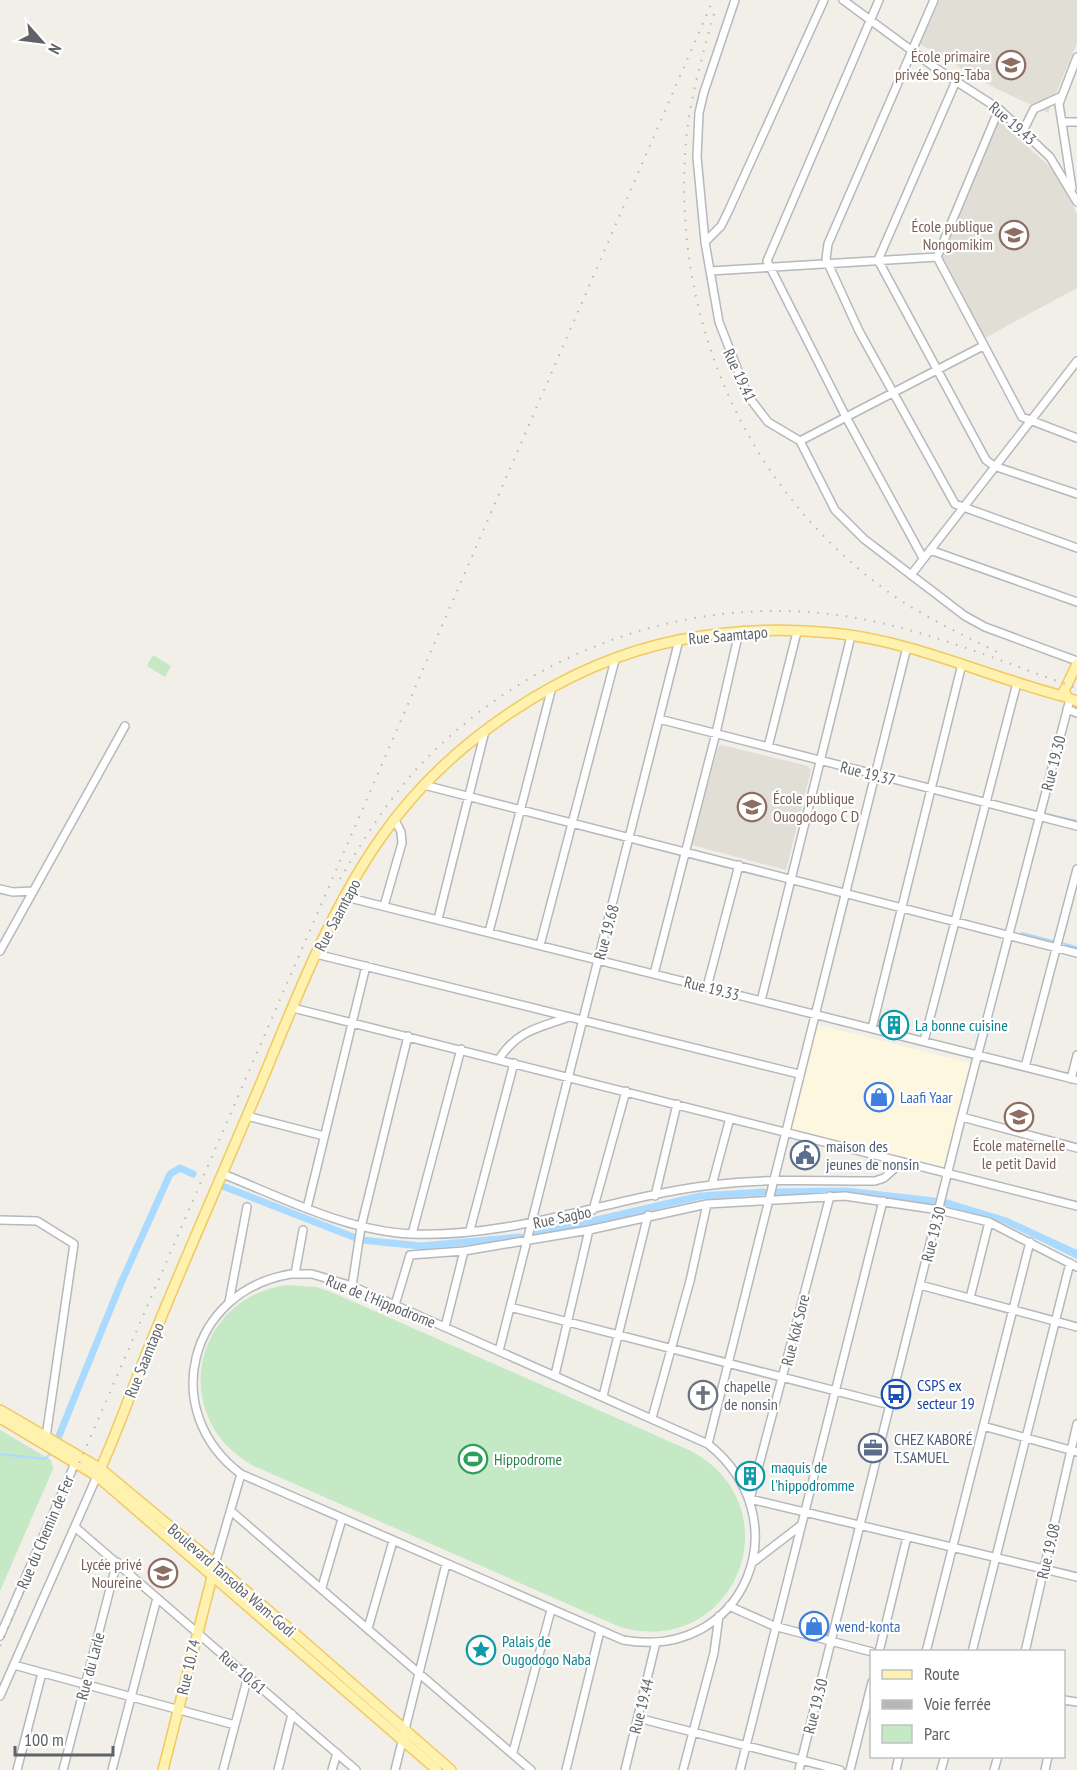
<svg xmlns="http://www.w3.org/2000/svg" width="1077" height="1770" viewBox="0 0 1077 1770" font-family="'PT Sans Narrow',sans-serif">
<rect width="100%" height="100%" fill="#f1efe8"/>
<path fill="#fef7e0" d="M 815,1024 L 970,1063 L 943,1170 L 788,1131 Z"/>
<path fill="#e1ded6" d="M 940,0 L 1077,0 L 1077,43 L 1048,113 L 991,86 L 920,44 Z
M 998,120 L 1048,165 L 1059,178 L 1077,214 L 1077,288 L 983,339 L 942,255 Z
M 722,745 L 808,766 L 811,770 L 786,870 L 692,845 L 718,747 Z"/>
<path fill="#c5e8c5" d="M 153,655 L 171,666 L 165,677 L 147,666 Z
M 287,1285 L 317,1287 L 336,1294 L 691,1451 C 796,1507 735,1660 620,1627 L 254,1466 C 168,1420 191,1298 287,1285 Z
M 0,1430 L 51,1460 L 53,1469 L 0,1591 Z"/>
<path fill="#aadaff" d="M 946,1199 L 1008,1218 L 1077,1250 L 1077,1259 L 1003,1223 L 944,1206 Z"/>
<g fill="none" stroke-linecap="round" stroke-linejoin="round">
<path stroke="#aadaff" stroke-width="2" d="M 1050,815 L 1077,821
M 1022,933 L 1053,941
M 1062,943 L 1077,947
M 0,1454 L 45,1459 L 51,1453"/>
<path stroke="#aadaff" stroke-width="7" d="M 225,1187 L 361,1240 L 421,1246 L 520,1237
M 775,1192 L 846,1191 L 934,1201
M 532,1235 L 700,1196 L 764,1192
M 58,1438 L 121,1283 L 170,1174 L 180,1168 L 193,1174"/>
<g stroke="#b5b8bc" stroke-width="10">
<path id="minor" d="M 735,0 L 704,92 L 699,113 L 697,157 L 705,242 L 719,322 L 748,396 L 768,422 L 800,441 L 835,510 L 864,539 L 965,616 L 985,627 L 1077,661
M 843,0 L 934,67 L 999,109 L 1050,157 L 1077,202
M 879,0 L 767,261 L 846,417 L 923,558
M 934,0 L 828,244 L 826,259 L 859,331 L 955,504 L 1077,548
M 956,81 L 878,260 L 986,460 L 994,466 L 1077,494
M 999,109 L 937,257 L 1022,417 L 1077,438
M 1062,122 L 1077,122
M 1023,131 L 1034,109 L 1060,97
M 1072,188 L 1059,104 L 1077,57
M 705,242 L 721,226 L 728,212 L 824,0
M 710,271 L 937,257
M 800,441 L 983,346
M 930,550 L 1077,602
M 911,575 L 1077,361
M 1067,709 L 1077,713
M 659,719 L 1077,826
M 768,747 L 797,632
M 424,785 L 1077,953
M 0,889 L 13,892 L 33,891
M 346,897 L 1077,1080
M 384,906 L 402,843 L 401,832 L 395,820
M 438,919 L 485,731
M 489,932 L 552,687
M 540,945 L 615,660
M 0,951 L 125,726
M 316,954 L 799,1074
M 654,974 L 716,733 L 739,632
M 707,987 L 739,865
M 761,1001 L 851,636
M 293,1008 L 1077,1206
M 872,1028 L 962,664
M 924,1041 L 1017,683
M 499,1059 C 518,1030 538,1028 569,1017
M 1025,1067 L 1077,869
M 1071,1079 L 1077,1055
M 247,1116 L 324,1136
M 962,1117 L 1077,1148
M 223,1174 C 283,1198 346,1231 412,1234 C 516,1238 611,1197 712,1185 C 766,1178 821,1181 875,1181 L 884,1178 L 902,1162
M 712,1185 L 730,1118
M 655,1196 L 677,1104
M 830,1196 L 750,1499 L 1077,1577
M 307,1208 L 366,966
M 593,1210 L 626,1091
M 0,1220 L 37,1221 L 74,1244 L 46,1437
M 470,1230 L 514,1063
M 412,1234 L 461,1049
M 291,1274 L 312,1274 L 352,1286 L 708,1444 C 803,1520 744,1662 623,1640 L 241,1474 C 158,1412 188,1291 291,1274 Z
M 295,1274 L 303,1230
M 920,1285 L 1077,1327
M 352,1286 L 361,1227 L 408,1036
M 970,1298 L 989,1222
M 229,1302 L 247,1207
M 395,1305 L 410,1255 L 464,1251
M 510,1307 L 890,1405
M 445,1327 L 464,1251 L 589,1230 L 707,1204 L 845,1196 L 939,1210 L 989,1222 L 1077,1267
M 499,1351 L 679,640
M 555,1375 L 589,1230
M 603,1396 L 648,1215
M 652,1418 L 690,1281 L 707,1204
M 983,1426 L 1077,1452
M 708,1444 L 907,647
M 231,1511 L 531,1770
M 75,1527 L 356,1770
M 752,1563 L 800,1526
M 215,1564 L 241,1474
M 322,1587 L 342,1519
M 729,1606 L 774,1626 L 872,1652
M 368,1628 L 393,1541
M 0,1636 L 76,1461
M 879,1652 L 907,1537
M 926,1652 L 1030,1242
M 972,1652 L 1070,1263
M 1025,1652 L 1077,1424
M 14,1665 L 235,1725
M 0,1696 L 97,1476
M 1064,1700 L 1077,1702
M 638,1718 L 840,1770
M 513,1752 L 551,1610
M 17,1770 L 42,1673
M 63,1770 L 117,1562
M 112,1770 L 157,1598
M 223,1770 L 248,1676
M 278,1770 L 292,1714
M 332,1770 L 337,1753
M 395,1770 L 446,1564
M 566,1770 L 600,1631
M 625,1770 L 656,1642
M 683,1770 L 714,1653 L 719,1616
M 740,1770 L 883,1201
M 799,1770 L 960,1123 L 1070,699
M 850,1770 L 872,1682
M 896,1770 L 899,1756
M 941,1770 L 945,1756
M 994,1770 L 998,1756
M 1045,1770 L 1048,1756"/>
</g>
<g stroke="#f2c960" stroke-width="12">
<path id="major" d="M 1077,664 L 1064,691 L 1068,698 L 1077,701
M 0,1410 L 101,1469 L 215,1564 L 451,1770
M 0,1418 L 97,1476 L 437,1770
M 97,1476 C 118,1432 133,1385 152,1340 C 186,1256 223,1173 258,1090 C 294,1004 327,915 380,839 C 447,742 564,663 679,640 C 729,630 783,628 833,633 C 914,641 988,677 1066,697
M 163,1770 L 214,1569"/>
</g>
<use href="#minor" stroke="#fff" stroke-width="7"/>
<use href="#major" stroke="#fff2af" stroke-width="9"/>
<path stroke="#b6b7b8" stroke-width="2" stroke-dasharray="1.5 8" stroke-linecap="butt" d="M 714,14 C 701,61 687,108 685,156 C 675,329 751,496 894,596 C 928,619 965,636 1001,654
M 340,879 C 365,837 392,793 427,758 C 531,652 682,597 830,614 C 915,624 996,660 1077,688
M 0,1646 L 713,0"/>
</g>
<defs>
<g id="school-ring" transform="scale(1.5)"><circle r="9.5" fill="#fff" stroke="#8d6e63" stroke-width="1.5"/><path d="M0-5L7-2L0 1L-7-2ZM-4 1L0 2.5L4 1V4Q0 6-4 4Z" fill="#8d6e63"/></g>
<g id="building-ring" transform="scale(1.5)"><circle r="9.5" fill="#fff" stroke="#0f9aa8" stroke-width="1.5"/><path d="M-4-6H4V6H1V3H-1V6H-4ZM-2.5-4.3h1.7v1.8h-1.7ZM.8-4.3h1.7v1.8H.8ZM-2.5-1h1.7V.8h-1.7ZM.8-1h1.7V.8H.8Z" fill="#0f9aa8"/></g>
<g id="shop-ring" transform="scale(1.5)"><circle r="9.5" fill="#fff" stroke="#3f7fe0" stroke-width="1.5"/><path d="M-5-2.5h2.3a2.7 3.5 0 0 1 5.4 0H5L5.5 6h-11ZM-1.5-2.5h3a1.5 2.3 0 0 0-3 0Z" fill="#3f7fe0"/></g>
<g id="civic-ring" transform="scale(1.5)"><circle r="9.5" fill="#fff" stroke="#5c6f8a" stroke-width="1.5"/><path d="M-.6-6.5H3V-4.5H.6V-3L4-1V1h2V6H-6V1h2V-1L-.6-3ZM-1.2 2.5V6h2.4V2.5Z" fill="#5c6f8a"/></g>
<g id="bus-ring" transform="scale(1.5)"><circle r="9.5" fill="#fff" stroke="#1a4fb4" stroke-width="1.5"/><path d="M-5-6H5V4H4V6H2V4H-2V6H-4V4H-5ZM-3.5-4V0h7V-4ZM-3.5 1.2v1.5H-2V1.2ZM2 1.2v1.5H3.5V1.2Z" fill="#1a4fb4"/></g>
<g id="church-ring" transform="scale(1.5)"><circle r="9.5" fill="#fff" stroke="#6b7280" stroke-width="1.5"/><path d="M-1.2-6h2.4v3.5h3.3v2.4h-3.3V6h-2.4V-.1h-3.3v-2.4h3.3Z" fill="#6b7280"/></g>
<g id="office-ring" transform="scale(1.5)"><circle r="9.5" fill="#fff" stroke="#5c6f8a" stroke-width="1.5"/><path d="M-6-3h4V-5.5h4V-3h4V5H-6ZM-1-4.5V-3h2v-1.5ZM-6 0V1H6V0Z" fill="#5c6f8a"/></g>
<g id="stadium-ring" transform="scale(1.5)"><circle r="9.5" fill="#fff" stroke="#2e9e5b" stroke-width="1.5"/><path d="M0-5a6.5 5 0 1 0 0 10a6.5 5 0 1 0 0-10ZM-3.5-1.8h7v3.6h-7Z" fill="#2e9e5b"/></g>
<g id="sight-ring" transform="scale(1.5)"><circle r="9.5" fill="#fff" stroke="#0f9aa8" stroke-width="1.5"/><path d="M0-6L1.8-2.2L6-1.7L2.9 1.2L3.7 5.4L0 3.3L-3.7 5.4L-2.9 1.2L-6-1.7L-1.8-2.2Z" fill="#0f9aa8"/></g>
</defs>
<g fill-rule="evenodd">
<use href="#school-ring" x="1011" y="65"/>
<use href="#school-ring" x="1014" y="235"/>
<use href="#school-ring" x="752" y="807"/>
<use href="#building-ring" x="894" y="1025"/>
<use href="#shop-ring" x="879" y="1097"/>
<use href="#school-ring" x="1019" y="1117"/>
<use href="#civic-ring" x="805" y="1155"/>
<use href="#bus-ring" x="896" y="1394"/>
<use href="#church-ring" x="703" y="1395"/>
<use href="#office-ring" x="873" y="1448"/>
<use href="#stadium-ring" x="473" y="1459"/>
<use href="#building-ring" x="750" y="1476"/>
<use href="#school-ring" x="163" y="1573"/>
<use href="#shop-ring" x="814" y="1626"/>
<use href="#sight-ring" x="481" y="1650"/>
</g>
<g text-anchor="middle" stroke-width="4.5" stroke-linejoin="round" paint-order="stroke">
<g font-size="16" fill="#785e54" stroke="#fff" text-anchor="end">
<text x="990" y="62">École primaire<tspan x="990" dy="18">privée Song-Taba</tspan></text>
<text x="993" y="232">École publique<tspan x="993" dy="18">Nongomikim</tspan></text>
<text x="773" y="804" text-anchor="start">École publique<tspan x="773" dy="18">Ouogodogo C D</tspan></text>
<text x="1019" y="1151" text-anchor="middle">École maternelle<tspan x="1019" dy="18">le petit David</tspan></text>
<text x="142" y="1570">Lycée privé<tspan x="142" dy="18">Noureine</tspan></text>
</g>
<g font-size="16" fill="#5f6368" stroke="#fff">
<text transform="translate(1013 123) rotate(41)" y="6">Rue 19.43</text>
<text transform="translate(740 375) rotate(65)" y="6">Rue 19.41</text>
<text transform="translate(728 635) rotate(-5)" y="6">Rue Saamtapo</text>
<text transform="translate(1053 763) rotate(-76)" y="6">Rue 19.30</text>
<text transform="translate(868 773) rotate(14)" y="6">Rue 19.37</text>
<text transform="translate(337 915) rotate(-62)" y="6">Rue Saamtapo</text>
<text transform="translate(606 932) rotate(-75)" y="6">Rue 19.68</text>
<text transform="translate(712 988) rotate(14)" y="6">Rue 19.33</text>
<text transform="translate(562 1217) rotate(-12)" y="6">Rue Sagbo</text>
<text transform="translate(933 1234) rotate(-76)" y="6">Rue 19.30</text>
<text transform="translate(381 1301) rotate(22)" y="6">Rue de l'Hippodrome</text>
<text transform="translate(795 1330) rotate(-76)" y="6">Rue Kok Sore</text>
<text transform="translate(144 1360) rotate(-68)" y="6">Rue Saamtapo</text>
<text transform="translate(45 1532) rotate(-67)" y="6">Rue du Chemin de Fer</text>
<text transform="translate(1048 1551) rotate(-77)" y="6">Rue 19.08</text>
<text transform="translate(232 1580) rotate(41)" y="6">Boulevard Tansoba Wam-Godi</text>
<text transform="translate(90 1666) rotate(-75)" y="6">Rue du Larle</text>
<text transform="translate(188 1667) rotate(-77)" y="6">Rue 10.74</text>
<text transform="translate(243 1672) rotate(41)" y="6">Rue 10.61</text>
<text transform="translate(641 1706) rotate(-76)" y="6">Rue 19.44</text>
<text transform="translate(815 1706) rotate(-76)" y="6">Rue 19.30</text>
</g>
<g font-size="16" fill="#0d838f" stroke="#fff" text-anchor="start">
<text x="915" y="1031">La bonne cuisine</text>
<text x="771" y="1473">maquis de<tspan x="771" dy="18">l'hippodromme</tspan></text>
<text x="502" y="1647">Palais de<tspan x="502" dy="18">Ougodogo Naba</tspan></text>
</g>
<g font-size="16" fill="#366cbe" stroke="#fff" text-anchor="start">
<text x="900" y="1103">Laafi Yaar</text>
<text x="835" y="1632">wend-konta</text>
</g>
<g font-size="16" fill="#4e5e75" stroke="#fff" text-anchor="start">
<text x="826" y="1152">maison des<tspan x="826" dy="18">jeunes de nonsin</tspan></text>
<text x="894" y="1445">CHEZ KABORÉ<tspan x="894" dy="18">T.SAMUEL</tspan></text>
</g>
<g font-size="16" fill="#164399" stroke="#fff" text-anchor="start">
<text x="917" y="1391">CSPS ex<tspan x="917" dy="18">secteur 19</tspan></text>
</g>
<g font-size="16" fill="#5b616d" stroke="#fff" text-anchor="start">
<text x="724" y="1392">chapelle<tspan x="724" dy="18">de nonsin</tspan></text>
</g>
<g font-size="16" fill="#27864d" stroke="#fff" text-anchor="start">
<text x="494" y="1465">Hippodrome</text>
</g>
</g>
<rect x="870" y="1650" width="195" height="108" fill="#ffffff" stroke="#bfc1c3" stroke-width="1.5"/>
<rect x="882" y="1670" width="30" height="9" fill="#fff2af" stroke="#bfc1c3" stroke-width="1.5"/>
<text x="924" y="1680" font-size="18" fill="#5f6368">Route</text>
<rect x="882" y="1700" width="30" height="9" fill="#b6b7b8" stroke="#bfc1c3" stroke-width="1.5"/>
<text x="924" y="1710" font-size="18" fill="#5f6368">Voie ferrée</text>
<rect x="882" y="1725" width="30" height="18" fill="#c5e8c5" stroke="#bfc1c3" stroke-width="1.5"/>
<text x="924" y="1740" font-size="18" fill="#5f6368">Parc</text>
<g transform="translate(42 42) rotate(118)" stroke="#ffffff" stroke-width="4.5" paint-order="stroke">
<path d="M0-4.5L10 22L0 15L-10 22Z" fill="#5f6368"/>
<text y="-9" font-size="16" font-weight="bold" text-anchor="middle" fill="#5f6368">N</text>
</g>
<path d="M15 1746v9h98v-9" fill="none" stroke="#5f6368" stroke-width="3"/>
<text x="24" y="1746" font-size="18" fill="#5f6368" stroke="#ffffff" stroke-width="4.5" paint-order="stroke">100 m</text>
</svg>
